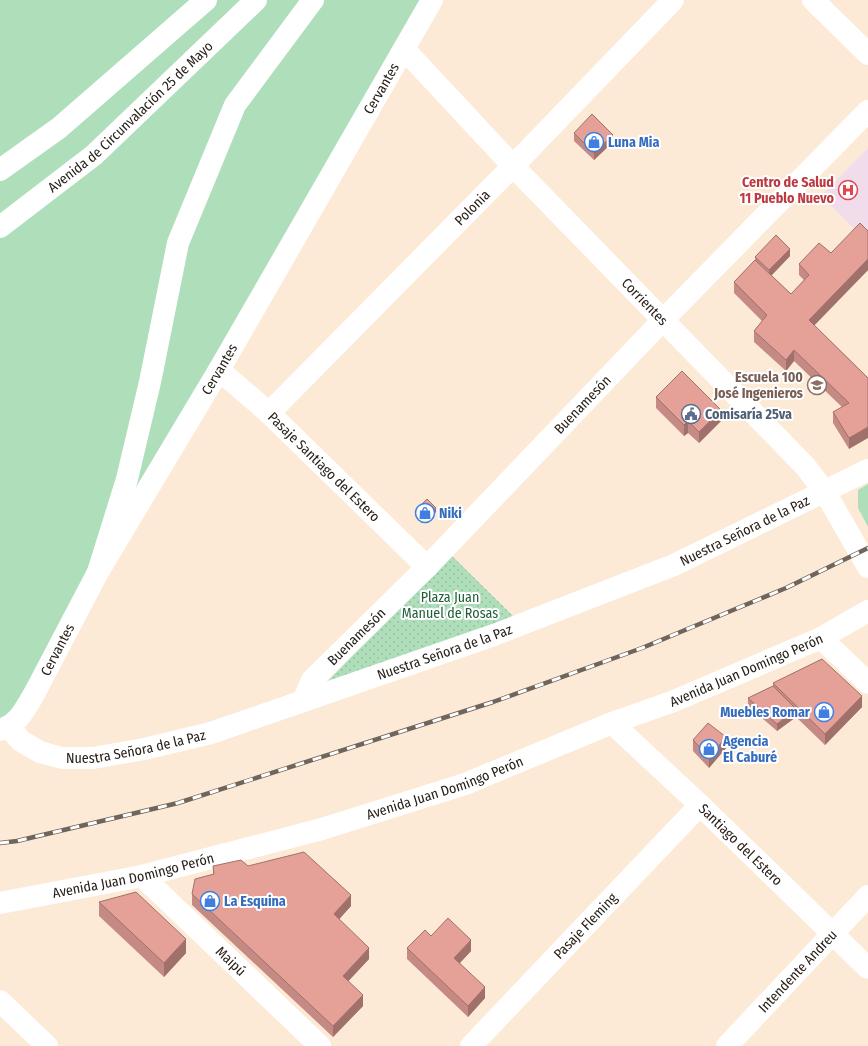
<svg xmlns="http://www.w3.org/2000/svg" width="868" height="1046" viewBox="0 0 868 1046" font-family="'Fira Sans Condensed',sans-serif">
<defs>
<pattern id="park-dots" width="8" height="8" patternUnits="userSpaceOnUse"><rect width="8" height="8" fill="#aedeba"/><path d="M2 2h.1M6 6h.1" fill="none" stroke="#96be9f" stroke-width="1.8" stroke-linecap="round"/></pattern>
</defs>
<rect width="100%" height="100%" fill="#fdead6"/>
<path fill="#f1dceb" d="M 868,148 L 868,242 L 821,196 Z"/>
<path fill="#aedeba" d="M 0,0 L 432,0 L 0,730 Z
M 868,484 L 868,527 L 858,508 L 858,490 Z"/>
<path fill="url(#park-dots)" d="M 450,554 L 518,621 L 326,683 Z"/>
<g fill="none" stroke-linecap="round" stroke-linejoin="round">
<g stroke="#fff" stroke-width="22">
<path d="M 813,0 L 868,54"/>
<path id="s1" d="M 404,49 L 513,166 L 805,466 L 825,492 L 868,567"/>
<path id="s2" d="M 219,370 L 269,413 L 427,567"/>
<path id="s3" d="M 269,413 L 513,166 L 673,0"/>
<path d="M 821,638 L 868,683"/>
<path id="s4" d="M 303,701 L 312,680 L 427,567 L 662,321 L 868,111"/>
<path id="s5" d="M 9,727 L 21,741 L 40,752 L 62,758 L 93,758 L 144,749 L 211,733 L 494,635 L 674,565 L 868,470"/>
<path id="s6" d="M 142,876 L 320,1046"/>
<path d="M 0,1001 L 47,1046"/>
<path id="s7" d="M 471,1046 L 700,805"/>
<path id="s8" d="M 727,1046 L 868,896"/>
</g>
<g stroke="#fff" stroke-width="22">
<path id="s9" d="M 612,723 L 700,805 L 868,968"/>
<path id="s10" d="M 0,730 C 17,725 24,711 33,696 L 98,572 L 219,370 L 432,0"/>
<path id="s11" d="M 0,903 L 142,876 L 322,829 L 465,784 L 612,723 L 674,701 L 821,638 L 868,611"/>
</g>
<g stroke="#fff" stroke-width="22">
<path d="M 0,170 L 59,128 L 206,0"/>
<path id="s12" d="M 0,227 L 94,155 L 256,0"/>
<path d="M 98,572 L 127,479 L 150,382 L 178,243 L 235,105 L 313,0"/>
</g>
<g stroke="#70655a" stroke-width="4.5">
<path id="rail" d="M 0,843 L 17,841 L 178,803 L 493,702 L 642,648 L 786,588 L 868,548"/>
</g>
<use href="#rail" stroke="#fff" stroke-width="3" stroke-dasharray="9" stroke-linecap="butt"/>
</g>
<path fill="#c58a83" d="M 574,133 L 613,142 L 594,160 L 574,141 Z
M 831,253 L 868,270 L 814,325 L 868,378 L 849,449 L 833,423 L 833,412 L 842,407 L 794,361 L 786,371 L 754,342 L 754,331 L 762,321 L 734,293 L 734,282 L 755,261 L 755,257 L 790,256 L 771,276 L 791,294 L 804,280 L 799,275 L 799,264 Z
M 656,397 L 721,421 L 699,443 L 688,433 L 684,436 L 656,408 Z
M 415,511 L 436,512 L 422,523 L 415,515 Z
M 773,683 L 862,707 L 825,745 L 796,717 L 777,731 L 748,706 L 748,698 L 773,686 Z
M 693,740 L 726,748 L 709,768 L 693,751 Z
M 213,866 L 248,866 L 351,906 L 339,919 L 369,959 L 348,981 L 363,1006 L 333,1037 L 192,905 L 192,894 L 213,874 Z
M 99,902 L 186,953 L 164,977 L 99,916 Z
M 431,936 L 471,951 L 460,963 L 485,998 L 468,1017 L 407,959 L 407,948 Z"/>
<path fill="#a0706a" d="M 613,135 L 613,142 L 594,160 L 594,153 Z
M 790,249 L 790,256 L 769,278 L 769,270 Z
M 868,259 L 868,270 L 809,331 L 809,320 Z
M 794,350 L 794,361 L 786,371 L 786,360 Z
M 721,410 L 721,421 L 699,443 L 699,432 Z
M 688,421 L 688,433 L 684,436 L 684,425 Z
M 868,427 L 868,438 L 849,449 L 849,438 Z
M 436,508 L 436,512 L 422,523 L 422,519 Z
M 862,696 L 862,707 L 825,745 L 825,734 Z
M 796,709 L 796,717 L 777,731 L 777,724 Z
M 726,737 L 726,748 L 709,768 L 709,757 Z
M 351,895 L 351,906 L 334,925 L 334,914 Z
M 186,939 L 186,953 L 164,977 L 164,963 Z
M 471,940 L 471,951 L 454,969 L 454,958 Z
M 369,948 L 369,959 L 343,987 L 343,976 Z
M 485,987 L 485,998 L 468,1017 L 468,1006 Z
M 363,995 L 363,1006 L 333,1037 L 333,1026 Z"/>
<path fill="#e5a098" stroke="#a0706a" d="M 592,114 L 613,135 L 594,153 L 574,133 Z
M 860,223 L 868,231 L 868,259 L 809,320 L 868,378 L 868,427 L 849,438 L 833,412 L 849,403 L 794,350 L 786,360 L 754,331 L 767,315 L 734,282 L 755,260 L 791,294 L 809,275 L 799,264 L 819,243 L 831,253 Z
M 776,235 L 790,249 L 769,270 L 755,257 Z
M 682,371 L 721,410 L 699,432 L 688,421 L 684,425 L 656,397 Z
M 427,499 L 436,508 L 422,519 L 415,511 Z
M 822,659 L 862,696 L 825,734 L 773,683 Z
M 773,686 L 796,709 L 777,724 L 748,698 Z
M 708,723 L 726,737 L 709,757 L 693,740 Z
M 304,852 L 351,895 L 334,914 L 369,948 L 343,976 L 363,995 L 333,1026 L 192,894 L 195,879 L 214,874 L 213,866 L 241,860 L 248,866 Z
M 136,892 L 186,939 L 164,963 L 99,902 Z
M 448,918 L 471,940 L 454,958 L 485,987 L 468,1006 L 407,948 L 425,930 L 431,936 Z"/>
<defs>
<g id="shop-ring" transform="scale(1)"><circle r="9.5" fill="#fff" stroke="#3f7fe0" stroke-width="1.5"/><path d="M-5-2.5h2.3a2.7 3.5 0 0 1 5.4 0H5L5.5 6h-11ZM-1.5-2.5h3a1.5 2.3 0 0 0-3 0Z" fill="#3f7fe0"/></g>
<g id="hospital-ring" transform="scale(1)"><circle r="9.5" fill="#fff" stroke="#e0444e" stroke-width="1.5"/><path d="M-5-5h3v3.5h4V-5h3V5h-3V1.5h-4V5h-3Z" fill="#e0444e"/></g>
<g id="school-ring" transform="scale(1)"><circle r="9.5" fill="#fff" stroke="#8d6e63" stroke-width="1.5"/><path d="M0-5L7-2L0 1L-7-2ZM-4 1L0 2.5L4 1V4Q0 6-4 4Z" fill="#8d6e63"/></g>
<g id="civic-ring" transform="scale(1)"><circle r="9.5" fill="#fff" stroke="#5c6f8a" stroke-width="1.5"/><path d="M-.6-6.5H3V-4.5H.6V-3L4-1V1h2V6H-6V1h2V-1L-.6-3ZM-1.2 2.5V6h2.4V2.5Z" fill="#5c6f8a"/></g>
</defs>
<g fill-rule="evenodd">
<use href="#shop-ring" x="594" y="142"/>
<use href="#hospital-ring" x="848" y="190"/>
<use href="#school-ring" x="817" y="385"/>
<use href="#civic-ring" x="691" y="414"/>
<use href="#shop-ring" x="425" y="513"/>
<use href="#shop-ring" x="824" y="712"/>
<use href="#shop-ring" x="709" y="749"/>
<use href="#shop-ring" x="210" y="901"/>
</g>
<g text-anchor="middle" stroke-width="4" stroke-linejoin="round" paint-order="stroke">
<g font-size="14" fill="#28211a" stroke="#fff">
<text dy="5" stroke="none"><textPath href="#s10" startOffset="749">Cervantes</textPath></text>
<text dy="5" stroke="none"><textPath href="#s12" startOffset="171">Avenida de Circunvalación 25 de Mayo</textPath></text>
<text dy="5" stroke="none"><textPath href="#s3" startOffset="289">Polonia</textPath></text>
<text dy="5" stroke="none"><textPath href="#s1" startOffset="349">Corrientes</textPath></text>
<text dy="5" stroke="none"><textPath href="#s10" startOffset="425">Cervantes</textPath></text>
<text dy="5" stroke="none"><textPath href="#s4" startOffset="409">Buenamesón</textPath></text>
<text dy="5" stroke="none"><textPath href="#s2" startOffset="143">Pasaje Santiago del Estero</textPath></text>
<text dy="5" stroke="none"><textPath href="#s5" startOffset="786">Nuestra Señora de la Paz</textPath></text>
<text dy="5" stroke="none"><textPath href="#s4" startOffset="85">Buenamesón</textPath></text>
<text dy="5" stroke="none"><textPath href="#s10" startOffset="101">Cervantes</textPath></text>
<text dy="5" stroke="none"><textPath href="#s5" startOffset="462">Nuestra Señora de la Paz</textPath></text>
<text dy="5" stroke="none"><textPath href="#s11" startOffset="784">Avenida Juan Domingo Perón</textPath></text>
<text dy="5" stroke="none"><textPath href="#s5" startOffset="138">Nuestra Señora de la Paz</textPath></text>
<text dy="5" stroke="none"><textPath href="#s11" startOffset="460">Avenida Juan Domingo Perón</textPath></text>
<text dy="5" stroke="none"><textPath href="#s9" startOffset="177">Santiago del Estero</textPath></text>
<text dy="5" stroke="none"><textPath href="#s11" startOffset="136">Avenida Juan Domingo Perón</textPath></text>
<text dy="5" stroke="none"><textPath href="#s7" startOffset="166">Pasaje Fleming</textPath></text>
<text dy="5" stroke="none"><textPath href="#s6" startOffset="123">Maipú</textPath></text>
<text dy="5" stroke="none"><textPath href="#s8" startOffset="103">Intendente Andreu</textPath></text>
</g>
<g font-size="14" font-weight="bold" fill="#366cbe" stroke="#fff" text-anchor="start">
<text x="608" y="147">Luna Mia</text>
<text x="439" y="518">Niki</text>
<text x="810" y="717" text-anchor="end">Muebles Romar</text>
<text x="723" y="746">Agencia<tspan x="723" dy="16">El Caburé</tspan></text>
<text x="224" y="906">La Esquina</text>
</g>
<g font-size="14" font-weight="bold" fill="#be3a42" stroke="#fff" text-anchor="end">
<text x="834" y="187">Centro de Salud<tspan x="834" dy="16">11 Pueblo Nuevo</tspan></text>
</g>
<g font-size="14" font-weight="bold" fill="#785e54" stroke="#fff" text-anchor="end">
<text x="803" y="382">Escuela 100<tspan x="803" dy="16">José Ingenieros</tspan></text>
</g>
<g font-size="14" font-weight="bold" fill="#4e5e75" stroke="#fff" text-anchor="start">
<text x="705" y="419">Comisaría 25va</text>
</g>
<g font-size="14" fill="#1f5d36" stroke="#fff">
<text x="450" y="602">Plaza Juan<tspan x="450" dy="16">Manuel de Rosas</tspan></text>
</g>
</g>
</svg>
